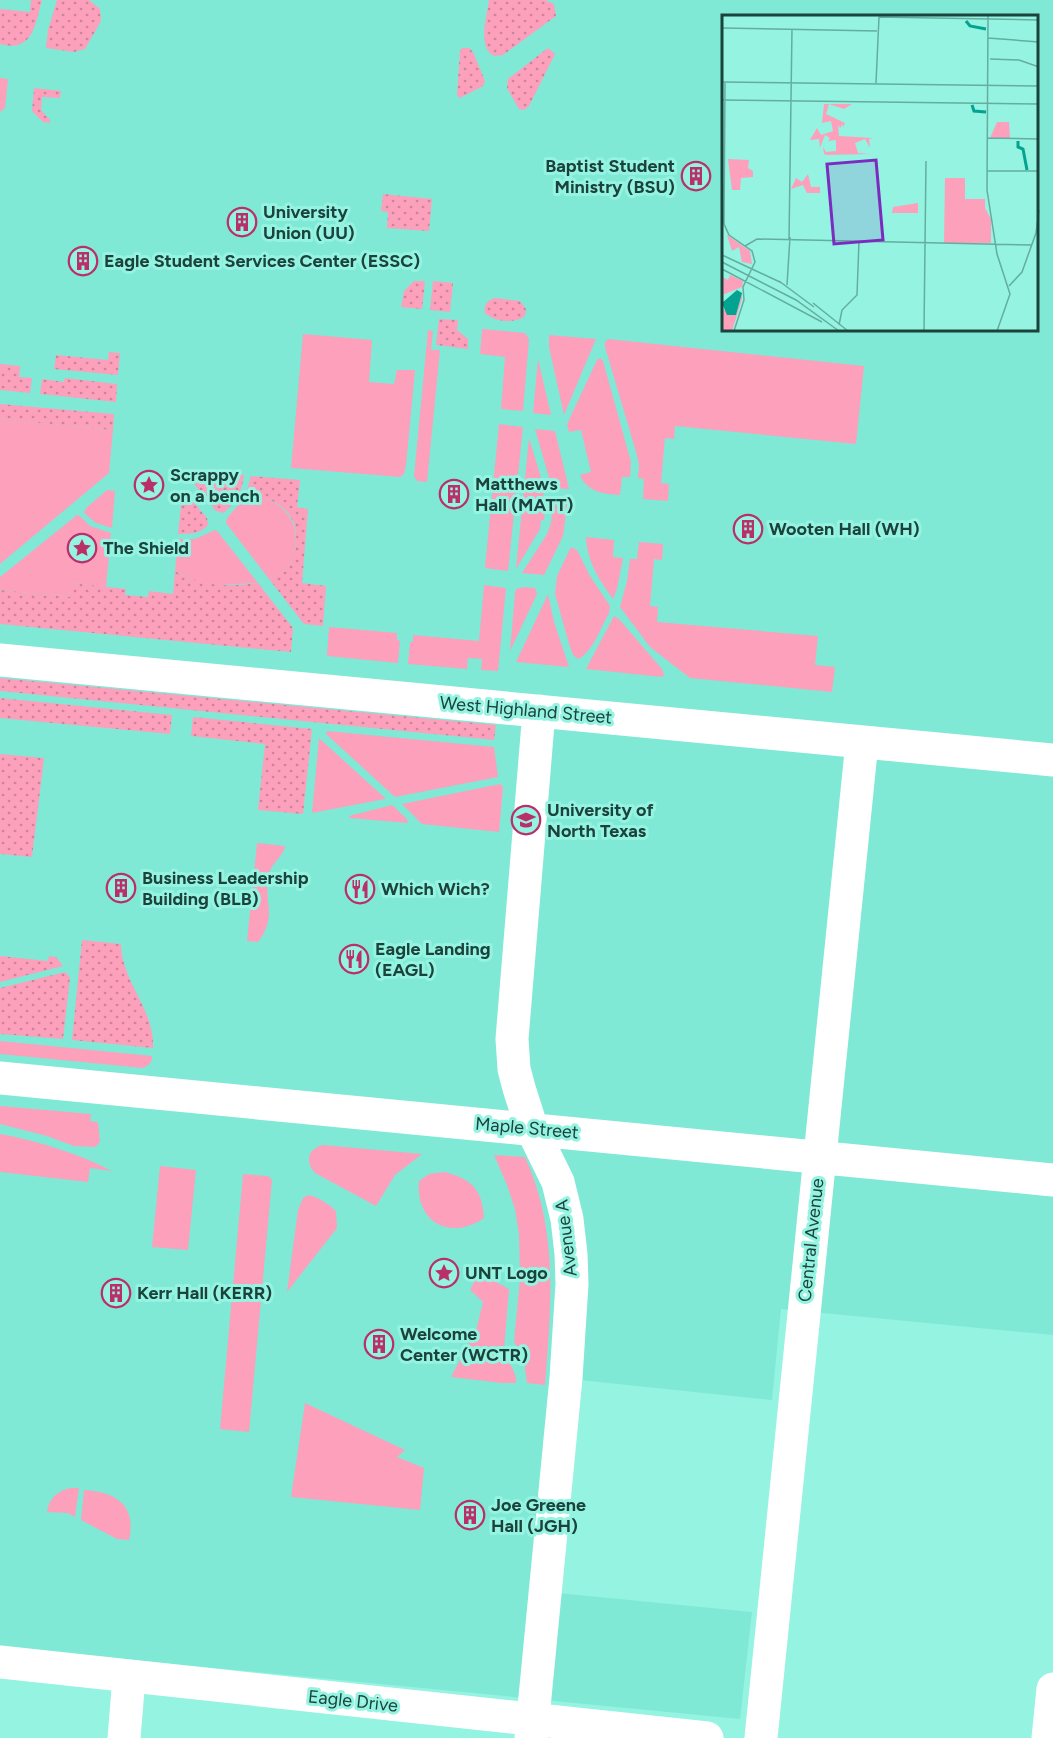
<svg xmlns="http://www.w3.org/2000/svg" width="1053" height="1738" viewBox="0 0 1053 1738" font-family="Figtree,sans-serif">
<defs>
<pattern id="park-dots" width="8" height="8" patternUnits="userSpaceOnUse" patternTransform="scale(1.5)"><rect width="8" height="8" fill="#fda0bc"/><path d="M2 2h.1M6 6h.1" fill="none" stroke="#cc849a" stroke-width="1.8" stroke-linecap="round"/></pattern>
</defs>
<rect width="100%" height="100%" fill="#95f3e1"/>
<path fill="#7fe9d6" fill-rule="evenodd" d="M 0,0 L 1053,0 L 1053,1335 L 781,1309 L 772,1400 L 579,1380 L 558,1593 L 752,1612 L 740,1719 L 0,1647 ZM 723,16 L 1036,16 L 1036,330 L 723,330 Z"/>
<path fill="#fda0bc" d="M 0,78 L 8,79 L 5,108 L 0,112 Z
M 482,329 L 525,333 L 529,339 L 523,411 L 501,409 L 505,357 L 480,354 Z
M 428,330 L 433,331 L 431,350 L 440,350 L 427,482 L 417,481 L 414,476 Z
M 303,334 L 372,340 L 369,382 L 394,384 L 397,370 L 415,370 L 406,465 L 404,474 L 400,477 L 291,468 Z
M 549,335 L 596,339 L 564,415 L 549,347 Z
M 608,339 L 864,366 L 856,444 L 675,426 L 674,439 L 665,438 L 661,483 L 669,484 L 668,501 L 643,499 L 644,479 L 638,478 L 639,465 L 636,452 L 605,347 L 605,342 Z
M 600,358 L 603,361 L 631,462 L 630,477 L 622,477 L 620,495 C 603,494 587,492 580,475 L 591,472 L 581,430 L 569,432 L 567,424 L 597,360 Z
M 538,359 L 551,415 L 533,413 Z
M 0,419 L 113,430 L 109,473 L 0,564 Z
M 499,424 L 523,427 L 508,571 L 485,568 Z
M 535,429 L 555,431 L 569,489 L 552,488 Z
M 529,438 L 544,488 L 543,499 L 546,500 L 544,520 L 541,520 L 540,529 L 516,569 Z
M 107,490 L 115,491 L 112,528 L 96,523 L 84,513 L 86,508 Z
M 256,496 C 283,500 302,524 294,551 C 293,557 290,564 286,569 C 282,573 275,576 269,579 L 226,523 L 227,518 L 245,497 Z
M 554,499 L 568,500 L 563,536 L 544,575 L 522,573 L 547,534 L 551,523 Z
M 77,515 L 80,516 L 90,526 L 111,533 L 106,587 L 72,583 L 70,597 L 0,590 L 0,577 Z
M 215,530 L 218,532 L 258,583 L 218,585 L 201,583 L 175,571 L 178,539 L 195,539 Z
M 586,537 L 614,540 L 613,557 L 623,558 L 617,589 L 613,599 C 599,579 587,562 586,537 Z
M 639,542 L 663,544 L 662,560 L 654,559 L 650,606 L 658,607 L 657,622 L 818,636 L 815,665 L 835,667 L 832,692 L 690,678 L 650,647 L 620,607 L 627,581 L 630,559 L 637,559 Z
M 571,547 L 577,550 L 590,576 L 610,606 L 609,613 C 601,627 593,652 578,659 L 573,655 L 569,644 L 555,594 L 557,576 Z
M 484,585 L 506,588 L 498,671 L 481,670 L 482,659 L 468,658 L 467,669 L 408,664 L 410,642 L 413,642 L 413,635 L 479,641 Z
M 524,587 L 535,588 L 537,594 L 510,651 L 515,593 L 516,589 Z
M 548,594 L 554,622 L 569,667 L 516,662 Z
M 614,616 L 619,619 L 662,669 L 664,675 L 662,677 L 586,669 Z
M 329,627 L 397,633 L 397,640 L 400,641 L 398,663 L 327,656 Z
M 327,731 L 494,747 L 498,777 L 395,797 L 326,734 Z
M 319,738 L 385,798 L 385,799 L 312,813 Z
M 500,784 L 503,787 L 499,832 L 422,824 L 402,804 Z
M 392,805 L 407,819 L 408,823 L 350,818 L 349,816 Z
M 257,843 L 285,846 C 284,856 271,863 269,874 C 262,901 279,914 258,942 L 247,941 Z
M 0,1041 L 152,1056 C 152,1062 150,1065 143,1068 L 0,1054 Z
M 0,1106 L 91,1114 L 90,1121 L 98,1122 L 100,1142 L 95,1147 L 74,1146 L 47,1136 L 0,1124 Z
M 0,1134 C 38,1141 77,1153 112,1171 L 90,1168 L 88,1182 L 0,1172 Z
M 323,1145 L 422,1154 L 395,1175 L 376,1206 L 315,1173 C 305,1162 307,1149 323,1145 Z
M 494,1155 L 525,1157 C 559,1231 551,1307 545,1385 L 527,1383 L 524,1361 L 514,1341 L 520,1279 L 519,1235 L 515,1209 L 507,1185 Z
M 160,1166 L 196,1170 L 188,1250 L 152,1247 Z
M 444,1172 C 472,1179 482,1189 484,1218 C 451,1241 415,1223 419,1181 L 429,1174 Z
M 243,1174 L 268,1176 L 272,1180 L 249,1432 L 220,1429 Z
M 308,1195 C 318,1197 329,1204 336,1211 L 337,1228 L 287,1292 L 298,1210 L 303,1198 Z
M 479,1273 L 509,1289 L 504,1350 C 506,1362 517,1370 516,1383 L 502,1383 L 451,1377 L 471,1339 L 477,1339 L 478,1335 L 475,1335 L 483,1302 L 470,1290 Z
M 305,1403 L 405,1450 L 397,1457 L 424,1468 L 420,1510 L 291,1497 Z
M 71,1488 L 79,1488 L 75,1517 L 68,1513 L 47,1512 C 49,1498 57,1491 71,1488 Z
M 84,1490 C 115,1492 137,1504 129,1540 L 117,1539 L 81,1520 Z"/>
<path fill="url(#park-dots)" d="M 31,0 L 42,0 C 35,25 33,53 0,44 L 0,9 L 30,12 Z
M 57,0 L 89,0 L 100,9 L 101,21 L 85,49 L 74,52 L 46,48 L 48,30 Z
M 489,0 L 545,0 L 554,4 L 556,16 L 503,55 L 494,56 C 477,47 487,16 489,0 Z
M 462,48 L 469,48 L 473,52 L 485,81 L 483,86 L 460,98 L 457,95 L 460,51 Z
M 548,48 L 555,54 L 529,106 L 524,110 L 519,109 L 507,88 L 508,79 Z
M 34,88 L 61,91 L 60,98 L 42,97 L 41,110 L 50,120 L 50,123 L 43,122 L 32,111 Z
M 383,194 L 432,199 L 429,231 L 387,228 L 388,212 L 381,211 Z
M 414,281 L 425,281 L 422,309 L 401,307 L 404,291 Z
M 433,281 L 453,283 L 450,312 L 430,310 Z
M 495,298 L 520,301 L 526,309 L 525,316 C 515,324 494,322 485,313 C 483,305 488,300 495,298 Z
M 439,319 L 458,320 L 457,330 L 468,339 L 468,349 L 436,345 Z
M 109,352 L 120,353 L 118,375 L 54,369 L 56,355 L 108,360 Z
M 0,364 L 20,366 L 19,377 L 32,378 L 30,393 L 0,390 Z
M 65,378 L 117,384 L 116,402 L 40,394 L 42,379 L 64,382 Z
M 0,404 L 114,414 L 113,430 L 0,419 Z
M 192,470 L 244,475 C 242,492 236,503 223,513 L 216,511 L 191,480 Z
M 251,476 L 300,480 L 297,507 L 308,509 L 302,583 L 326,586 L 323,626 L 304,624 L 269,579 C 275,576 281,573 286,569 C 290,565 292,558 294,552 C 304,518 279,494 245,497 Z
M 182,497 L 190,498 L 207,518 L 208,525 C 200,534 190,534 178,534 Z
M 175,571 C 206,587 224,587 258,583 L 293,628 L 291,652 L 0,624 L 0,590 L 70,597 L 71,583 L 126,589 L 125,595 L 148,597 L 149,591 L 173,594 Z
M 0,678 L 496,725 L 494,740 L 0,691 Z
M 0,698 L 172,715 L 170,734 L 0,718 Z
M 193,717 L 312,729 L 303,814 L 258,810 L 265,744 L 191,736 Z
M 0,754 L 44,758 L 32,857 L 0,854 Z
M 82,940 L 121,944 C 121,981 155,1009 153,1048 L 72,1040 Z
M 0,956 L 48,961 L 49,956 L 56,957 L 63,966 L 0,982 Z
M 65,972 L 70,977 L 63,1039 L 0,1034 L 0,988 Z"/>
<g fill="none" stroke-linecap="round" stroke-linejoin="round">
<path stroke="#fff" stroke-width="33" d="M 0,660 L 1053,760
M 0,1078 L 1053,1180
M 0,1662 L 707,1738
M 124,1738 L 129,1677
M 531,1738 L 566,1378 L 572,1284 L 571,1254 L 567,1219 L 558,1182 L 532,1129 L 519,1088 L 514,1069 L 512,1039 L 539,711
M 761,1738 L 862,742
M 1048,1738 L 1053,1689"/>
</g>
<defs>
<g id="building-ring" transform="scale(1.5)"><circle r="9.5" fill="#95f3e1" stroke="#ba2f68" stroke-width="1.5"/><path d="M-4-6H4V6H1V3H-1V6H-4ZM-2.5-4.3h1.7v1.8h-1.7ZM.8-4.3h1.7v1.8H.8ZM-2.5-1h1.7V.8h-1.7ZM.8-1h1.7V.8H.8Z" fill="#ba2f68"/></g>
<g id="sight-ring" transform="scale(1.5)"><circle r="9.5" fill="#95f3e1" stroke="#ba2f68" stroke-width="1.5"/><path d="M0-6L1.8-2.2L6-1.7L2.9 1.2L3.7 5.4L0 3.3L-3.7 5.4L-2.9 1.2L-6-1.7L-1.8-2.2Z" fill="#ba2f68"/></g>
<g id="university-ring" transform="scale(1.5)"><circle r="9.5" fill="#95f3e1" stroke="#ba2f68" stroke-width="1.5"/><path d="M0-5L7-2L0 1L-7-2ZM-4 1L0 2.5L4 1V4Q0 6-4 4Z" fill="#ba2f68"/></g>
<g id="restaurant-ring" transform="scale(1.5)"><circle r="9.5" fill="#95f3e1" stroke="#ba2f68" stroke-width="1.5"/><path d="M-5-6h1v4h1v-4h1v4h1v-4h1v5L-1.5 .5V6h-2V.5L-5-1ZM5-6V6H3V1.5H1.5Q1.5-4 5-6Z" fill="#ba2f68"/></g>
</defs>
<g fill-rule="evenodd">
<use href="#building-ring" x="696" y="176"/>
<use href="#building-ring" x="242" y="222"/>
<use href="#building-ring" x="83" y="261"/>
<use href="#sight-ring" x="149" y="485"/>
<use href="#building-ring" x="454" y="494"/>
<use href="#building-ring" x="748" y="529"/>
<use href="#sight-ring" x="82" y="548"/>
<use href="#university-ring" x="526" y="820"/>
<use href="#building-ring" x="121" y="888"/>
<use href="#restaurant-ring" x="360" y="889"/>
<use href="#restaurant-ring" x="354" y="959"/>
<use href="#sight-ring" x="444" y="1273"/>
<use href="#building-ring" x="116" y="1293"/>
<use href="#building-ring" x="379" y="1344"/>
<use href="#building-ring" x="470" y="1515"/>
</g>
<g text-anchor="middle" stroke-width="6" stroke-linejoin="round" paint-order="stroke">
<g font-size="18" font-weight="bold" fill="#1b433c" stroke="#95f3e1" text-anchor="start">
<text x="675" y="172" text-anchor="end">Baptist Student<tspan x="675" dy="21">Ministry (BSU)</tspan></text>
<text x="263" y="218">University<tspan x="263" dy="21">Union (UU)</tspan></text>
<text x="104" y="267">Eagle Student Services Center (ESSC)</text>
<text x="170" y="481">Scrappy<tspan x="170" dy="21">on a bench</tspan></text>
<text x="475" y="490">Matthews<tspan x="475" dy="21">Hall (MATT)</tspan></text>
<text x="769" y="535">Wooten Hall (WH)</text>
<text x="103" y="554">The Shield</text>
<text x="547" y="816">University of<tspan x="547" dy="21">North Texas</tspan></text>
<text x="142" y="884">Business Leadership<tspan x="142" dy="21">Building (BLB)</tspan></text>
<text x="381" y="895">Which Wich?</text>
<text x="375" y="955">Eagle Landing<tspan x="375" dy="21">(EAGL)</tspan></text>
<text x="465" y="1279">UNT Logo</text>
<text x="137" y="1299">Kerr Hall (KERR)</text>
<text x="400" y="1340">Welcome<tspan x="400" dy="21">Center (WCTR)</tspan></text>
<text x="491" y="1511">Joe Greene<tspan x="491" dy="21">Hall (JGH)</tspan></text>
</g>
<g font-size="18" fill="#1b433c" stroke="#95f3e1">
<text transform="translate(526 710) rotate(5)" y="6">West Highland Street</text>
<text transform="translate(527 1128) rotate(5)" y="6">Maple Street</text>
<text transform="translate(566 1238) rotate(-97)" y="6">Avenue A</text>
<text transform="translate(811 1240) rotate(-84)" y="6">Central Avenue</text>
<text transform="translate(353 1701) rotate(6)" y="6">Eagle Drive</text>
</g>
</g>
<g transform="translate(722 15)">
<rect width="316" height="316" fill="#95f3e1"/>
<path d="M 102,89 L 130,89 L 122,94 L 107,89 L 104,99 L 123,108 L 121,113 L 121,109 L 118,113 L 116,110 L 117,121 L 151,123 L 147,124 L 148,133 L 143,124 L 133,128 L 136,138 L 148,139 L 104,140 L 102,139 L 101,132 L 104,137 L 114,136 L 114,125 L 106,126 L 108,123 L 103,120 L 98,133 L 97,124 L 88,125 L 95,113 L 99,120 L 111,116 L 109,106 L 100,108 ZM 86,159 L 89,172 L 98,172 L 98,178 L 85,178 L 81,170 L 69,174 L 74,163 L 80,167 ZM 196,188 L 196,198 L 170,198 L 171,192 ZM 5,220 L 28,236 L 30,249 L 20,247 L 17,232 L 10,236 ZM 8,260 L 21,266 L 20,272 L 0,280 L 0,262 L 6,265 ZM 20,278 L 20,284 L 10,316 L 0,316 L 0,294 L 14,300 Z" fill="#fda0bc"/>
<path d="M 223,163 L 243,163 L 243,184 L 263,184 L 263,193 L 269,204 L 269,228 L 222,228 Z" fill="#fda0bc"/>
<path d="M 275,107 L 287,107 L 288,123 L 268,123 ZM 6,144 L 27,145 L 26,153 L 31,156 L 31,162 L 19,163 L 18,175 L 10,175 Z" fill="#fda0bc"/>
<path d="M 15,275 L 20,278 L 14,300 L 5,300 L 0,288 Z" fill="#02a390"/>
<path fill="none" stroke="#02a390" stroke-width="3" d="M 244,6 L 248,11 L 264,14M 250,90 L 252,96 L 264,97M 296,126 L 296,132 L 301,134 L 305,155"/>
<path fill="none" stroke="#64ad9f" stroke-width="1.5" d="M 266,1 L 265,175 L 275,239 L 288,279 L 275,316M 0,13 L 155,16M 266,23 L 317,27M 268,44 L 297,45 L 317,52M 0,67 L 317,71M 3,67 L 2,209 L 7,220 L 30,236 L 33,247 L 21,272 L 22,285 L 12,316M 154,68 L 157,2 L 317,5M 0,85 L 317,89M 265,123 L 317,124M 265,156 L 317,156M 67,225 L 70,14M 23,231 L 35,224 L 310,230M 0,240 L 60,268M 0,247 L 74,285 L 117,316M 0,254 L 100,307M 57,266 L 92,292M 65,270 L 68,222M 287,271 L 300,257 L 314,218 L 317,195M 91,288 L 126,316M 117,310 L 120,295 L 135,280 L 137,226M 202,316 L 204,146"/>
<path fill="#7b2cbf" fill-opacity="0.15" stroke="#7b2cbf" stroke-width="3" d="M 154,145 L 161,225 L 112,229 L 105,149 Z"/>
<rect width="316" height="316" fill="none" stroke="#1b433c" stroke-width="3"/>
</g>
</svg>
